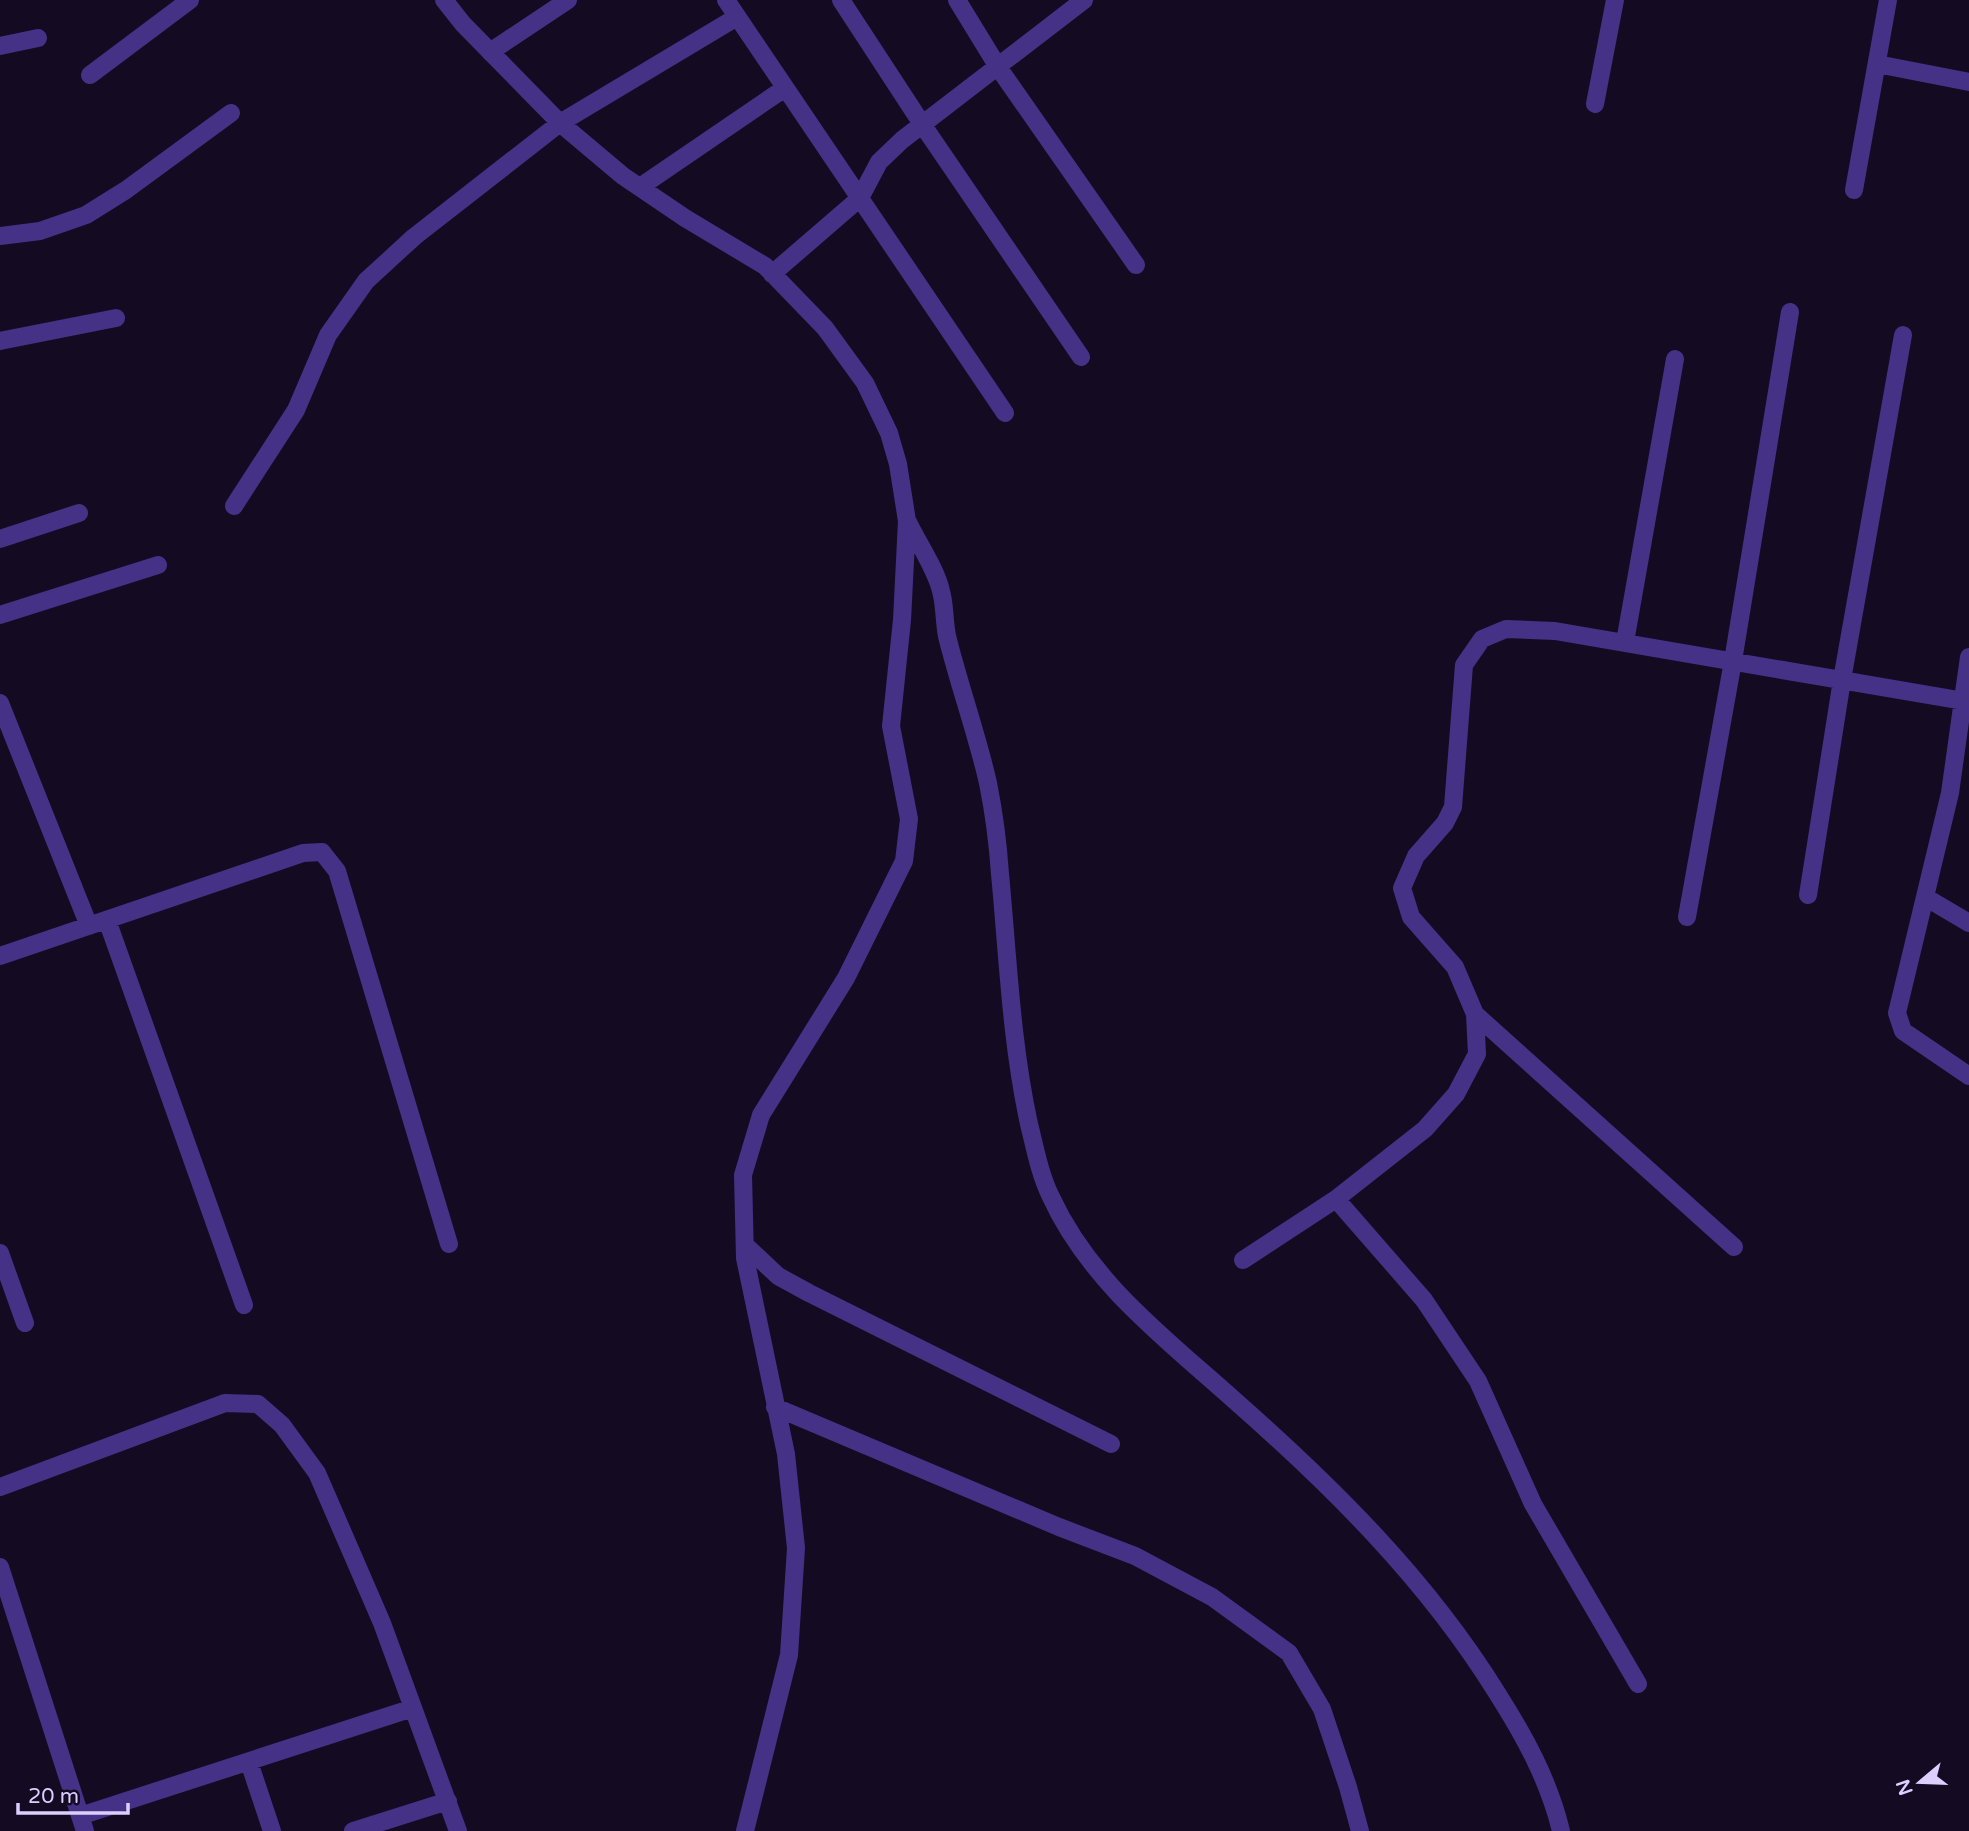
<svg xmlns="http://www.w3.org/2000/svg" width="1969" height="1831" viewBox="0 0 1969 1831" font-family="'Varela Round',sans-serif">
<rect width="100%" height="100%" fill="#140b23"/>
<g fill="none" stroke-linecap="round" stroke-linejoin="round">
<path stroke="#453287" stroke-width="18" d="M 444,0 L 463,24 L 560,123 L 623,176 L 685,218 L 765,266 L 825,328 L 865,383 L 889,433 L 898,464 L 907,521 L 902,620 L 891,726 L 909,819 L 904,861 L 846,978 L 761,1115 L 743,1175 L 745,1258 L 786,1454 L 796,1548 L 789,1655 L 745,1831
M 726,0 L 1005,413
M 841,0 L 922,124 L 1081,357
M 957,0 L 998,67 L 1136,265
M 0,46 L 38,38
M 490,52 L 568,0
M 1877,64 L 1969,82
M 90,75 L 190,0
M 1595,104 L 1615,0
M 640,187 L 785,88
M 1854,190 L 1888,0
M 0,236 L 40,231 L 86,215 L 126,190 L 231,113
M 772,274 L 860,198 L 879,162 L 902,140 L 1084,0
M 0,341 L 116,318
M 234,506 L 296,410 L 328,335 L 366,281 L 414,237 L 560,123 L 737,17
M 908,522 C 918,543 936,569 941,591 C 945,605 944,621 947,636 C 959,685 977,734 988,783 C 994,813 998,844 1000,874 C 1008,958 1011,1041 1029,1124 C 1035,1148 1040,1175 1051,1197 C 1090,1282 1166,1339 1233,1399 C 1333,1487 1427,1580 1497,1693 C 1525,1737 1549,1781 1561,1831
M 0,539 L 79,513
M 0,615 L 158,565
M 1625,642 L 1675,359
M 1969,657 L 1950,793 L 1897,1013 L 1903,1031 L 1969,1076
M 0,703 L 89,926
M 1808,895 L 1842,680 L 1903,335
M 1925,897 L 1969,923
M 1687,917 L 1733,661 L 1790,312
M 107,920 L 244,1305
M 0,956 L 303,853 L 322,852 L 337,871 L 449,1244
M 1475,1014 L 1734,1247
M 1336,1199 L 1424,1300 L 1478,1381 L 1533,1504 L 1638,1684
M 745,1245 L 778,1276 L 809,1293 L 1111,1444
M 0,1253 L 25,1323
M 1243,1260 L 1336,1199 L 1425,1129 L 1456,1094 L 1477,1054 L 1475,1014 L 1455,967 L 1411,917 L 1402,888 L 1416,856 L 1445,823 L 1453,807 L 1464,665 L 1482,639 L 1506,629 L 1555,631 L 1969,702
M 775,1407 L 1059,1527 L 1135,1556 L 1212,1597 L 1289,1653 L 1322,1709 L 1348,1787 L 1360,1831
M 0,1487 L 225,1403 L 258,1404 L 282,1425 L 317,1473 L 382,1623 L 458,1831
M 0,1567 L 85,1831
M 249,1762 L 272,1831
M 80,1816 L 413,1708
M 353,1831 L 448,1801"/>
</g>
<g transform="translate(1920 1782) rotate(251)" stroke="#140b23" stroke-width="5" paint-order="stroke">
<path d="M0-5L12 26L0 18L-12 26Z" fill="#dcceff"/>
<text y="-10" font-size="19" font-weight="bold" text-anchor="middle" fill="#dcceff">N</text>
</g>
<path d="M18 1803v10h110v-10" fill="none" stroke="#dcceff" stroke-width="3.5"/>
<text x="28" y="1803" font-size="21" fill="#dcceff" stroke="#140b23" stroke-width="5" paint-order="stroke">20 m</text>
</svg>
